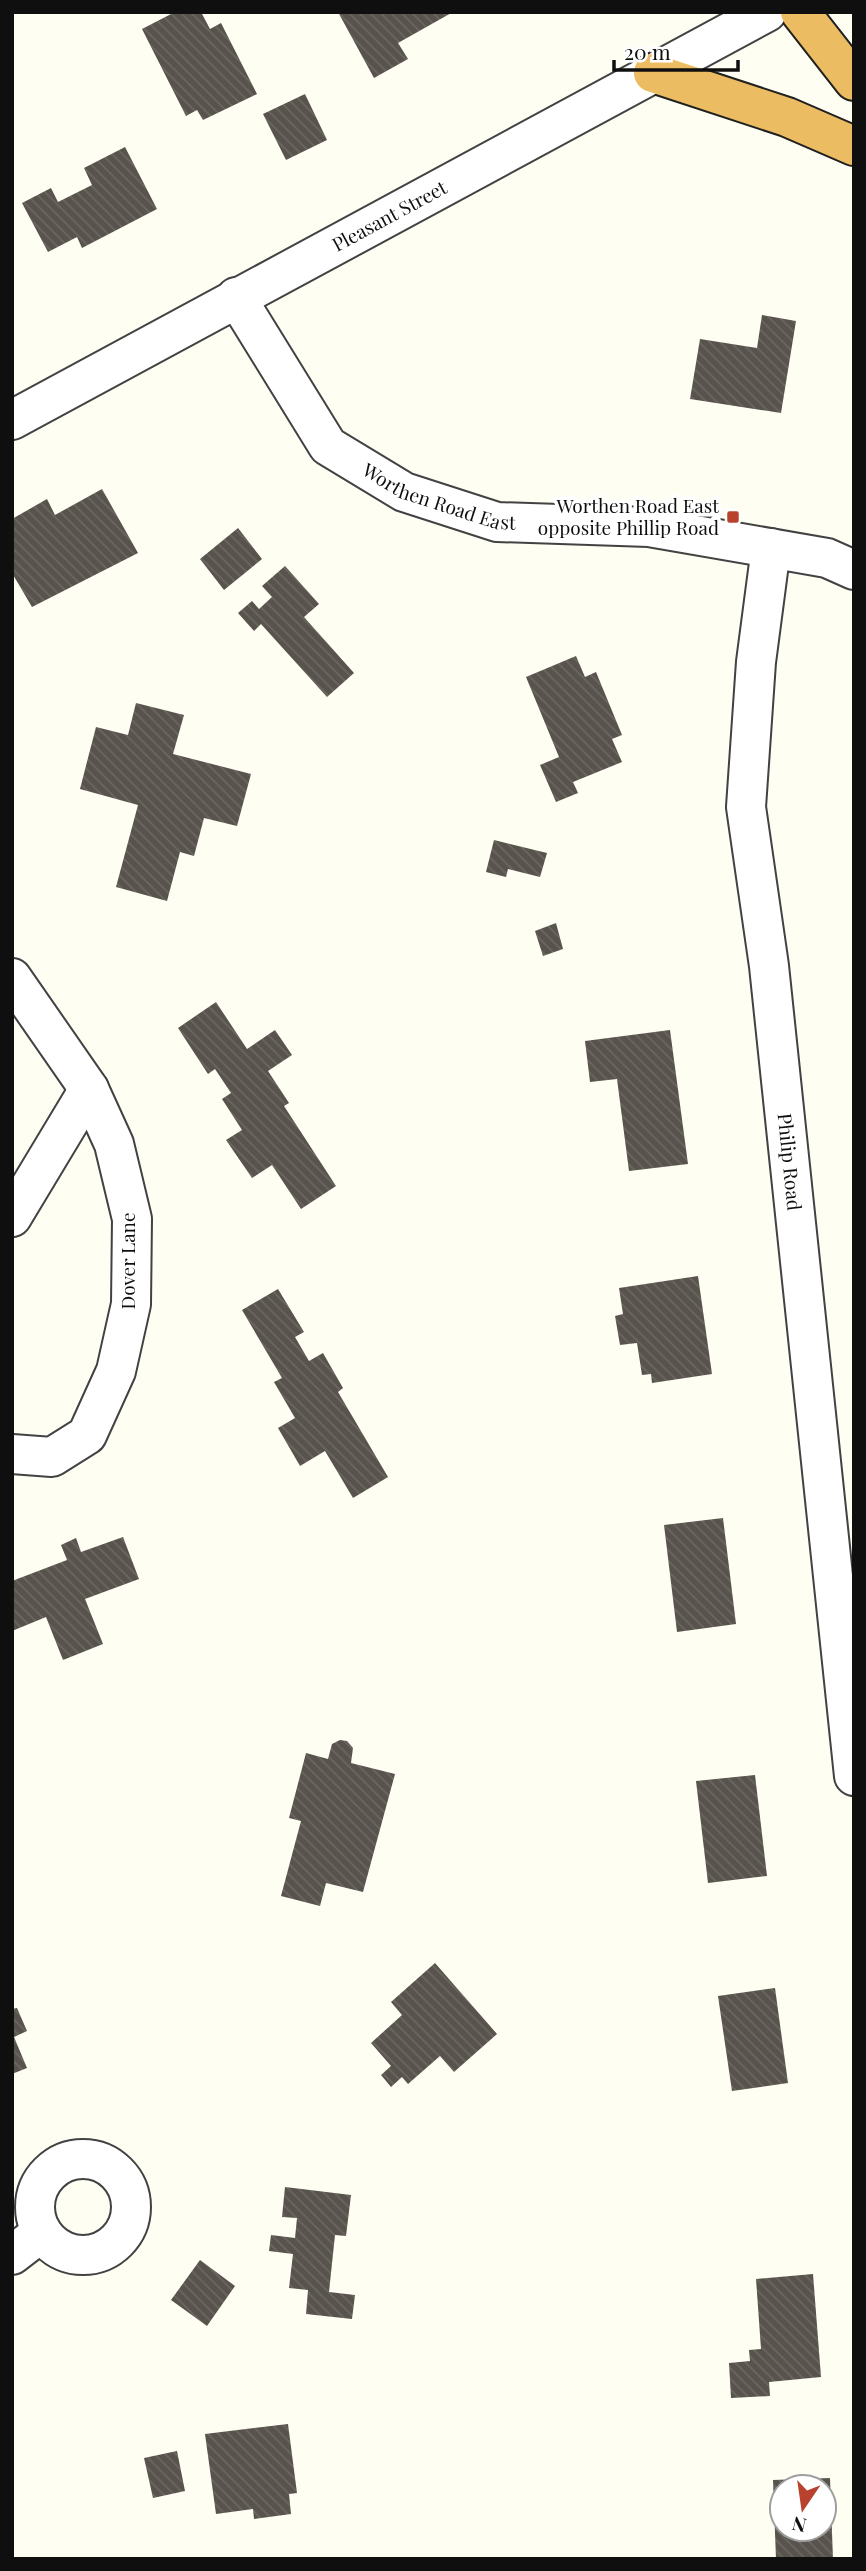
<svg xmlns="http://www.w3.org/2000/svg" width="866" height="2571" viewBox="0 0 866 2571" font-family="'Playfair Display',serif">
<defs>
<pattern id="building-back-hatch" width="6" height="6" patternUnits="userSpaceOnUse" patternTransform="scale(1.75)"><rect width="6" height="6" fill="#58534c"/><path d="M-1 5l2 2M0 0l6 6M5-1l2 2" fill="none" stroke="#6b6761"/></pattern>
</defs>
<rect width="100%" height="100%" fill="#fefef3"/>
<path fill="url(#building-back-hatch)" fill-rule="evenodd" d="M 175,12 L 201,12 L 210,29 L 221,23 L 257,94 L 203,120 L 197,110 L 186,116 L 142,29 Z
M 338,12 L 453,12 L 398,43 L 408,59 L 374,78 Z
M 305,94 L 327,140 L 286,160 L 263,114 Z
M 125,147 L 157,209 L 82,248 L 77,237 L 48,252 L 22,203 L 51,188 L 58,202 L 92,185 L 84,168 Z
M 762,315 L 796,321 L 781,413 L 690,399 L 700,339 L 757,348 Z
M 102,489 L 138,553 L 32,607 L 12,573 L 12,519 L 47,499 L 55,515 Z
M 238,528 L 262,559 L 224,590 L 200,559 Z
M 285,566 L 319,604 L 304,617 L 354,673 L 327,697 L 261,624 L 254,631 L 238,613 L 252,601 L 259,609 L 272,597 L 262,586 Z
M 576,656 L 585,677 L 596,672 L 622,735 L 612,739 L 622,762 L 573,782 L 578,793 L 556,802 L 540,765 L 559,757 L 526,677 Z
M 136,703 L 184,715 L 173,754 L 251,774 L 237,826 L 204,818 L 194,856 L 180,852 L 167,901 L 116,887 L 138,805 L 80,789 L 96,727 L 128,735 Z
M 494,840 L 547,853 L 540,877 L 508,869 L 506,877 L 486,872 Z
M 556,923 L 563,949 L 543,956 L 535,931 Z
M 216,1002 L 247,1049 L 275,1030 L 292,1055 L 268,1071 L 289,1103 L 284,1106 L 336,1186 L 301,1209 L 272,1165 L 252,1178 L 226,1140 L 242,1130 L 222,1099 L 231,1093 L 215,1069 L 208,1074 L 178,1028 Z
M 670,1030 L 688,1164 L 629,1171 L 617,1079 L 590,1082 L 585,1041 Z
M 698,1276 L 712,1374 L 652,1383 L 651,1374 L 642,1375 L 637,1343 L 620,1345 L 615,1316 L 623,1314 L 619,1288 Z
M 278,1289 L 304,1332 L 295,1337 L 309,1361 L 323,1353 L 343,1388 L 338,1392 L 388,1477 L 353,1498 L 325,1451 L 300,1466 L 278,1428 L 295,1418 L 274,1382 L 282,1378 L 242,1310 Z
M 723,1518 L 736,1624 L 677,1632 L 664,1525 Z
M 123,1537 L 139,1579 L 85,1599 L 103,1644 L 63,1660 L 46,1617 L 12,1631 L 12,1581 L 67,1560 L 61,1545 L 76,1538 L 81,1552 Z
M 340,1740 L 347,1741 L 353,1748 L 351,1763 L 395,1774 L 363,1892 L 326,1883 L 320,1906 L 281,1896 L 301,1821 L 289,1818 L 306,1753 L 328,1759 L 332,1744 Z
M 755,1775 L 767,1876 L 708,1883 L 696,1781 Z
M 435,1963 L 497,2034 L 454,2072 L 440,2056 L 408,2084 L 402,2077 L 391,2087 L 381,2075 L 391,2066 L 371,2043 L 402,2015 L 391,2002 Z
M 775,1988 L 788,2083 L 732,2091 L 718,1996 Z
M 17,2008 L 27,2031 L 14,2037 L 27,2068 L 12,2074 L 12,2009 Z
M 285,2187 L 351,2195 L 346,2236 L 335,2235 L 329,2292 L 355,2295 L 352,2319 L 306,2314 L 308,2290 L 289,2288 L 293,2254 L 269,2251 L 271,2235 L 295,2238 L 297,2218 L 282,2217 Z
M 200,2260 L 235,2286 L 207,2326 L 171,2300 Z
M 813,2274 L 821,2377 L 769,2382 L 770,2396 L 731,2398 L 729,2363 L 750,2361 L 749,2350 L 761,2349 L 756,2279 Z
M 288,2424 L 297,2493 L 289,2494 L 291,2514 L 254,2519 L 253,2509 L 216,2514 L 205,2434 Z
M 177,2451 L 185,2491 L 153,2498 L 144,2458 Z
M 830,2478 L 833,2559 L 776,2559 L 773,2480 ZM 782,2487 L 824,2487 L 824,2529 L 782,2529 Z"/>
<g fill="none" stroke-linecap="round" stroke-linejoin="round">
<g stroke="#424242" stroke-width="42">
<g id="minor">
<path id="s1" d="M 236,297 L 328,446 L 404,492 L 497,522 L 649,527 L 827,558 L 854,570"/>
<path id="s2" d="M 771,548 L 756,662 L 746,807 L 769,966 L 854,1776"/>
<path d="M 12,978 L 89,1089 L 114,1144 L 132,1219 L 131,1304 L 116,1371 L 87,1435 L 52,1457 L 12,1454"/>
<path d="M 12,1217 L 89,1089"/>
<circle cx="83" cy="2207" r="48"/>
<path d="M 12,2255 L 42,2232"/>
</g>
</g>
<g stroke="#424242" stroke-width="42">
<g id="tertiary">
<path id="s3" d="M 12,420 L 767,12"/>
</g>
</g>
<g stroke="#202020" stroke-width="42">
<path id="motorway" d="M 800,12 L 854,81
M 653,73 L 787,117 L 854,146"/>
</g>
<use href="#minor" stroke="#fff" stroke-width="38"/>
<use href="#tertiary" stroke="#fff" stroke-width="38"/>
<use href="#motorway" stroke="#ecbc63" stroke-width="38"/>
</g>
<rect fill="#b9422e" stroke="#fff" stroke-width="2.5" x="726" y="510" width="14" height="14" rx="3.5"/>
<g text-anchor="middle" stroke-width="7" stroke-linejoin="round" paint-order="stroke">
<g font-size="19" fill="#0f0f0f" stroke="#fff">
<text dy="7" stroke="none"><textPath href="#s3" startOffset="429">Pleasant Street</textPath></text>
<text dy="7" stroke="none"><textPath href="#s1" startOffset="299">Worthen Road East</textPath></text>
<text dy="7" stroke="none"><textPath href="#s2" startOffset="618">Philip Road</textPath></text>
<text transform="translate(128 1261) rotate(-90)" y="7">Dover Lane</text>
</g>
<g font-size="19" fill="#0f0f0f" stroke="#fff" text-anchor="end">
<text x="719" y="513">Worthen Road East<tspan x="719" dy="22">opposite Phillip Road</tspan></text>
</g>
</g>
<rect width="866" height="2571" fill="none" stroke="#0f0f0f" stroke-width="28"/>
<g transform="translate(803 2508) rotate(193)"><circle r="33" fill="#ffffff" stroke="#9f9f9f" stroke-width="2"/>
<path d="M0-5L12 26L0 18L-12 26Z" fill="#b9422e"/>
<text y="-10" font-size="19" font-weight="bold" text-anchor="middle" fill="#0f0f0f">N</text>
</g>
<path d="M614 60v10h124v-10" fill="none" stroke="#0f0f0f" stroke-width="3.5"/>
<text x="624" y="60" font-size="21" fill="#0f0f0f" stroke="#ffffff" stroke-width="5" paint-order="stroke">20 m</text>
</svg>
